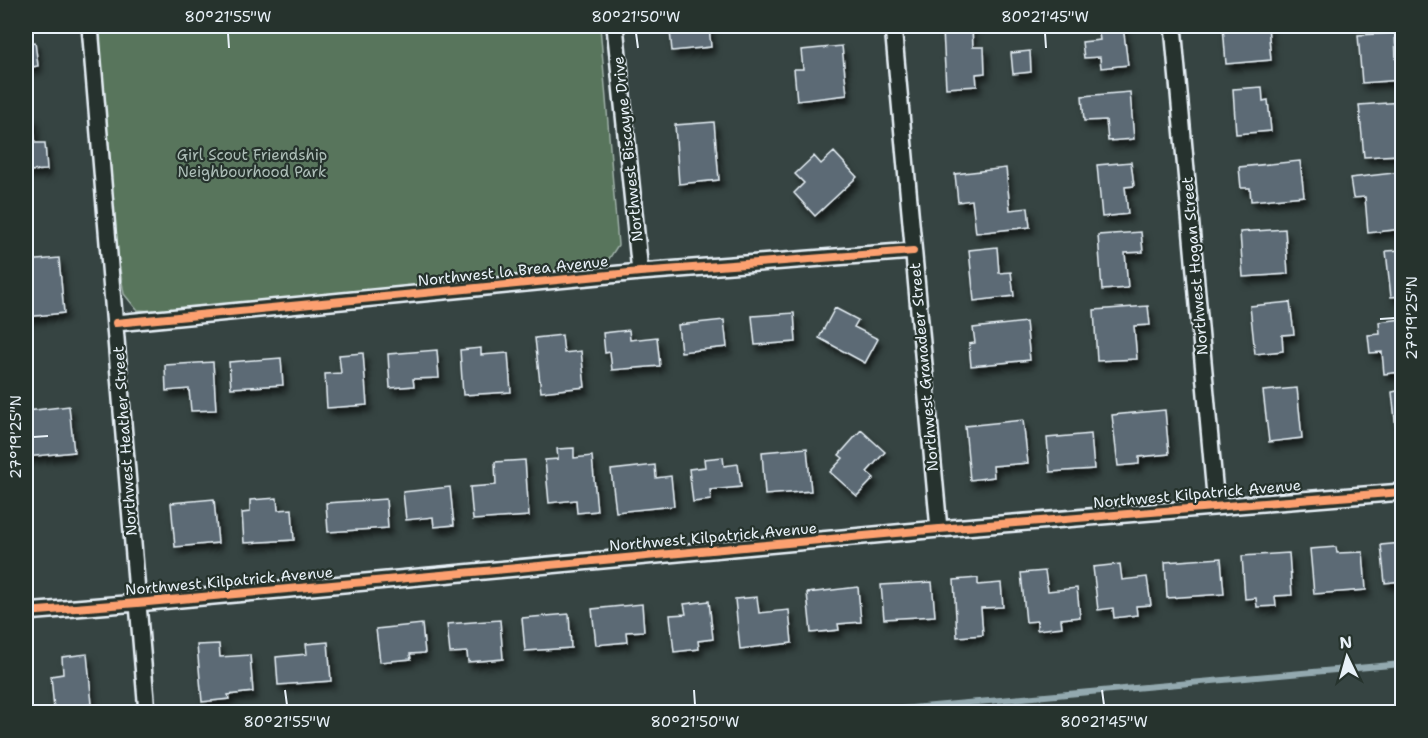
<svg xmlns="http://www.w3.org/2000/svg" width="1428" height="738" viewBox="0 0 1428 738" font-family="'Shantell Sans',sans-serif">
<defs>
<filter id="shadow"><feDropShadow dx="3.5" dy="6" stdDeviation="3" flood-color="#0009"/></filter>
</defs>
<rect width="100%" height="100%" fill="#364442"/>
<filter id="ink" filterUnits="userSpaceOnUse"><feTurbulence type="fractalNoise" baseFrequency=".0167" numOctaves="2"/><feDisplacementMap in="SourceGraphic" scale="12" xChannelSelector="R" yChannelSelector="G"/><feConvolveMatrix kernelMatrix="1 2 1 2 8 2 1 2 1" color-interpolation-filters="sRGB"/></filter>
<g filter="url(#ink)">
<path fill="#58745b" stroke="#a0b2aa" stroke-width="1.5" d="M 97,26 L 600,26 L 618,245 L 607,262 L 596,269 L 155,311 L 137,310 L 124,294 L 115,240 Z"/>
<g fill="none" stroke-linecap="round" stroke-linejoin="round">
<path stroke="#93a9af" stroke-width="6" d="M 867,712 L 1402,664"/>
</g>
<path fill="#5b6b74" stroke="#e8f1f8" stroke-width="1.5" filter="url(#shadow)" d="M 681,26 L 709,26 L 711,47 L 672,51 L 670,31 L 682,30 Z
M 1098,26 L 1123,26 L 1128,65 L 1101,68 L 1100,57 L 1084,58 L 1082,42 L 1100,40 Z
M 1223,26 L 1268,26 L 1271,60 L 1226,64 Z
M 972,29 L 973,47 L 984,47 L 985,73 L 976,74 L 977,86 L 946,88 L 943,30 Z
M 1395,33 L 1396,59 L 1402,59 L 1402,80 L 1362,83 L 1358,35 Z
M 35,42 L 38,66 L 26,68 L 26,43 Z
M 842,46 L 847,95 L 797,101 L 794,69 L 803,69 L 801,50 Z
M 1030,51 L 1031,72 L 1013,74 L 1011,53 Z
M 1262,87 L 1263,101 L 1268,100 L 1271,131 L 1236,134 L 1233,89 Z
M 1130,92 L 1134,139 L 1108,141 L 1106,120 L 1084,121 L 1082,96 Z
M 1402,102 L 1402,126 L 1397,126 L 1398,155 L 1364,157 L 1359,105 Z
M 26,117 L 33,117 L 35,143 L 45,143 L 47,170 L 26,171 Z
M 714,122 L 719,180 L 679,184 L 675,125 Z
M 834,152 L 857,177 L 815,216 L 794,193 L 804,183 L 795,174 L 814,156 L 821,164 Z
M 1300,161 L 1304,196 L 1251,201 L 1250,188 L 1241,188 L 1239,167 Z
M 1131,162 L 1134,186 L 1125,187 L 1128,214 L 1102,217 L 1097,165 Z
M 1006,168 L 1010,210 L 1028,208 L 1030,227 L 976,233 L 972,200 L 958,202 L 955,174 Z
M 1402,172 L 1402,229 L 1368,233 L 1365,197 L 1353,198 L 1350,178 Z
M 1285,229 L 1288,274 L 1243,277 L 1240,232 Z
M 1141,232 L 1143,252 L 1125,253 L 1128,288 L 1102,290 L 1098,235 Z
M 997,247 L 999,273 L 1011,272 L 1014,296 L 974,301 L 969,250 Z
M 1402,250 L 1402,296 L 1391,297 L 1386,251 Z
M 59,258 L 64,313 L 26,317 L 26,261 Z
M 1290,302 L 1294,334 L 1282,335 L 1283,351 L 1255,354 L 1250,306 Z
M 1148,306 L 1150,325 L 1134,326 L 1137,359 L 1097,361 L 1094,310 Z
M 835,308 L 858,320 L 854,327 L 878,339 L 865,363 L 819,338 Z
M 794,313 L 796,342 L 755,345 L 752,316 Z
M 1402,319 L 1402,372 L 1384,374 L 1382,352 L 1370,353 L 1368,335 L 1380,334 L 1379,322 Z
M 724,320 L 727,347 L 681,352 L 678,325 Z
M 1026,322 L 1030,360 L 971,366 L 969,344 L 975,343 L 973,328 Z
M 629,330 L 630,340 L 657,337 L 660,366 L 612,370 L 610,352 L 605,353 L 603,333 Z
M 562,335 L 564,353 L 581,351 L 585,387 L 541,392 L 535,338 Z
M 481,348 L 481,355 L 508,353 L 511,392 L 463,395 L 460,350 Z
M 437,350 L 439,378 L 413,379 L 414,386 L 390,388 L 388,354 Z
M 363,353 L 367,405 L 327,408 L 325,374 L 341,373 L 339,355 Z
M 281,358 L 283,385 L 231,388 L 229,362 Z
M 213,362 L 216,410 L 191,411 L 189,389 L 166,391 L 165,365 Z
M 1297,388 L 1302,438 L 1269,442 L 1263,391 Z
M 1402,390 L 1402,446 L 1398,447 L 1392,392 Z
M 69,406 L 74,452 L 26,457 L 27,411 Z
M 1165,410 L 1169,454 L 1139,457 L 1139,464 L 1118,466 L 1112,415 Z
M 1023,420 L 1028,463 L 993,466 L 994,477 L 970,480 L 965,426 Z
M 861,430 L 885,452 L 867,472 L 874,478 L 857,496 L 830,472 L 843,458 L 839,455 Z
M 1091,434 L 1094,469 L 1050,472 L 1047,438 Z
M 574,448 L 574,458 L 592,456 L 597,511 L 577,513 L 576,500 L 549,503 L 545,460 L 558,459 L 557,449 Z
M 807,448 L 811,491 L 765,495 L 762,452 Z
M 723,457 L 724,466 L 738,464 L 741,487 L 710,490 L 711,500 L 693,502 L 689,469 L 705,467 L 704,459 Z
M 525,460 L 529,516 L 473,520 L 470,487 L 496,485 L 495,462 Z
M 655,465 L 656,478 L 671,476 L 674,506 L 616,512 L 611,470 Z
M 450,487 L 454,525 L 434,527 L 433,517 L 406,520 L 403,492 Z
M 277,498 L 278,510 L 292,509 L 294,540 L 244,543 L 242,513 L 250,512 L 250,500 Z
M 214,499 L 218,543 L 175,547 L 171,503 Z
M 386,499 L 388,528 L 328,532 L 326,503 Z
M 1402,543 L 1402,581 L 1385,583 L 1381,545 Z
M 1336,547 L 1337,553 L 1363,552 L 1366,590 L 1314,594 L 1310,549 Z
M 1289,553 L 1292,595 L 1275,596 L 1276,606 L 1257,607 L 1256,598 L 1245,599 L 1242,556 Z
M 1221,558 L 1224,594 L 1167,598 L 1165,562 Z
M 1120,564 L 1122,580 L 1147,577 L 1151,605 L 1136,606 L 1137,615 L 1114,618 L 1113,608 L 1098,610 L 1093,567 Z
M 1045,571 L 1048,591 L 1077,588 L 1080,617 L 1061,619 L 1062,627 L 1037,630 L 1037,621 L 1026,622 L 1021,573 Z
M 978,578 L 978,585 L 1001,583 L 1003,607 L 981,608 L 983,635 L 957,637 L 954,580 Z
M 932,582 L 935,616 L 884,619 L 881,585 Z
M 858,587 L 861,622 L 838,624 L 839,630 L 811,633 L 807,593 Z
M 757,597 L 759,613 L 789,610 L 792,643 L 740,649 L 735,599 Z
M 709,601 L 713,639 L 698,641 L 699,649 L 674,652 L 670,615 L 686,614 L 684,604 Z
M 642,604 L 644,631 L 626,632 L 627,642 L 596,645 L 592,609 Z
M 569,614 L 571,648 L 525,651 L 522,618 Z
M 500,620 L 503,659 L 468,662 L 467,652 L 450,653 L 447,624 Z
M 422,624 L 425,653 L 410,654 L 411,659 L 380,662 L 376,629 Z
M 328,642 L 331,681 L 278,685 L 276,657 L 307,654 L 306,644 Z
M 219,644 L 220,657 L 250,655 L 253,692 L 228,695 L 229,699 L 202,702 L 197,645 Z
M 87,654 L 92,704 L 54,709 L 51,676 L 63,674 L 62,657 Z"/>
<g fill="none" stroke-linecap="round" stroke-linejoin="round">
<g stroke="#e8f1f8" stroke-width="20">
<path id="minor" d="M 90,26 L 147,712
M 615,26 L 640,272
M 893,26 L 939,529
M 1173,26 L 1216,506
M 116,323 L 640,272 L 913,251
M 26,612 L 137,603 L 939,529 L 1402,492"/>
</g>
<use href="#minor" stroke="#26332d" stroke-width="15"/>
<g stroke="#26332d" stroke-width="11">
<path id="cycleway" d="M 116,323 L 640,272 L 913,251
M 26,612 L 137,603 L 939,529 L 1402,492"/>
</g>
<use href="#cycleway" stroke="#fca06f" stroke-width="8"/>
</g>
</g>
<path fill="none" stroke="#e8f1f8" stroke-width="2" d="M 228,33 L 229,48M 636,33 L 638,48M 1045,33 L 1046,48M 1380,319 L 1395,318M 33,437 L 48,436M 285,690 L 287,705M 694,690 L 695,705M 1102,690 L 1104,705"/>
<g text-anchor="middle" stroke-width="4.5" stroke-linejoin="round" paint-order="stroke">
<g font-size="15" fill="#e8f1f8" stroke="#26332d">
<text transform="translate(628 149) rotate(-96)" y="5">Northwest Biscayne Drive</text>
<text transform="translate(1195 266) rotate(-95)" y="5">Northwest Hogan Street</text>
<text transform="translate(513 271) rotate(-6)" y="5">Northwest la Brea Avenue</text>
<text transform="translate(924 367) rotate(-95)" y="5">Northwest Granadeer Street</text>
<text transform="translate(125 441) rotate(-94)" y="5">Northwest Heather Street</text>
<text transform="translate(1197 494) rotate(-5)" y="5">Northwest Kilpatrick Avenue</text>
<text transform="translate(713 537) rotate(-5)" y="5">Northwest Kilpatrick Avenue</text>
<text transform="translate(229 581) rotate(-5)" y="5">Northwest Kilpatrick Avenue</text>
</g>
<g font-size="15" fill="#aebfb9" stroke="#26332d">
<text x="252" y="160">Girl Scout Friendship<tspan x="252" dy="17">Neighbourhood Park</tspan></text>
</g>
</g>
<rect width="1428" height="738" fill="none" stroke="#26332d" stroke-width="66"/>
<g transform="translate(1347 657) rotate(355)" stroke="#26332d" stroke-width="4.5" paint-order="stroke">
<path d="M0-4.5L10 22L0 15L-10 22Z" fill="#e8f1f8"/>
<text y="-9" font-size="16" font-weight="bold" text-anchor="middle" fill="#e8f1f8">N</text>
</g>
<rect x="33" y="33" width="1362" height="672" fill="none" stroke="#e8f1f8" stroke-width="2"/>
<g font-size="15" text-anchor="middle" fill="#e8f1f8">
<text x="228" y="22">80°21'55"W</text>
<text x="636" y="22">80°21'50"W</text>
<text x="1045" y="22">80°21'45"W</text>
<text transform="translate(1412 318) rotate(-90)" y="5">27°19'25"N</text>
<text transform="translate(16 437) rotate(-90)" y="5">27°19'25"N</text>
<text x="287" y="727">80°21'55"W</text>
<text x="695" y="727">80°21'50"W</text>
<text x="1104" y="727">80°21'45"W</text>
</g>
</svg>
